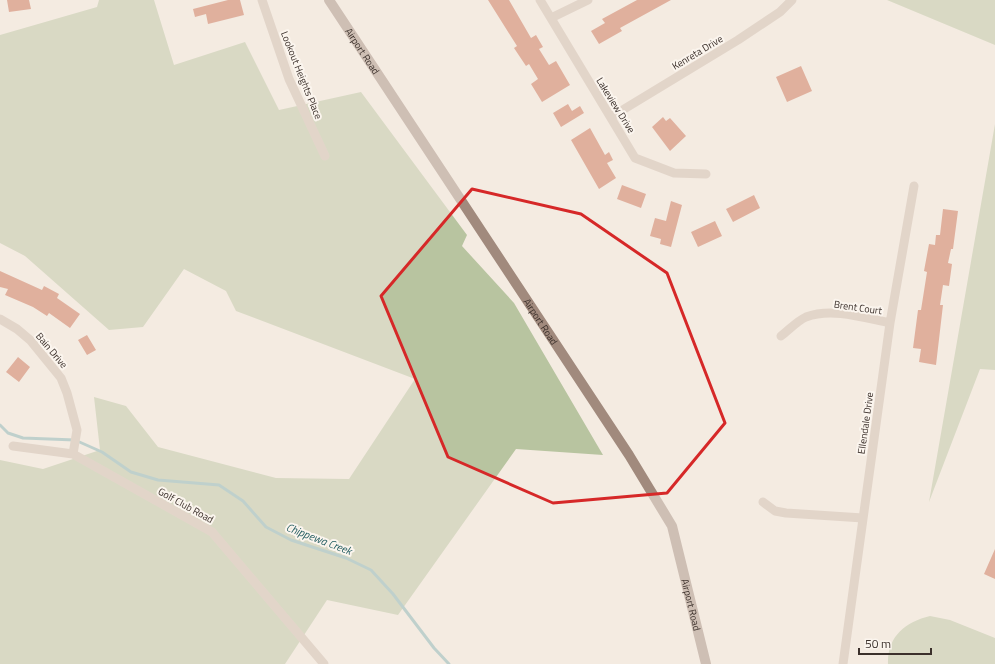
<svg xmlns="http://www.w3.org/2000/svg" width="995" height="664" viewBox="0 0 995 664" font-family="'Titillium Web',sans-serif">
<rect width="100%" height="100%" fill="#f4ebe1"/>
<path fill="#b8c4a0" d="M 99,0 L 154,0 L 174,65 L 245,42 L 279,110 L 361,92 L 467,235 L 462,246 L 514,303 L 603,455 L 516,449 L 398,615 L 327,600 L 285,664 L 0,664 L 0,460 L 43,469 L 100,450 L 94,397 L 126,406 L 158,447 L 276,478 L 349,479 L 415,379 L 236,311 L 226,291 L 184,269 L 143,327 L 109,330 L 25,256 L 0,243 L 0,35 L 97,7 Z
M 887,0 L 995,0 L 995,45 Z
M 995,124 L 995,370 L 980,369 L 929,502 Z
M 930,616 L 950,620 L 995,638 L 995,664 L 888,664 C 887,637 905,622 930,616 Z"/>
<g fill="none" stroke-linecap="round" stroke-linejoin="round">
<path stroke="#7fb0b2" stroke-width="3" d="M 0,425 L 8,433 L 23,438 L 75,440 L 102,452 L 131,472 L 158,480 L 219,485 L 243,501 L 266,527 L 291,540 L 346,558 L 371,570 L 393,594 L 434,648 L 449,664"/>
</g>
<path fill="#c8694b" d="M 7,0 L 29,0 L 31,9 L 9,12 Z
M 228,0 L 240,0 L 244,15 L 208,24 L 206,14 L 195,17 L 193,9 Z
M 488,0 L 509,0 L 531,38 L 536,35 L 543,47 L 539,49 L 549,65 L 556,61 L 570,85 L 542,102 L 531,84 L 538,79 L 529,64 L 526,66 L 514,48 L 517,46 Z
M 637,0 L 671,0 L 620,28 L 622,31 L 599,44 L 591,31 L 605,23 L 602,19 Z
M 801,66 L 812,91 L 787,102 L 776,77 Z
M 568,104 L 572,111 L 580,106 L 584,113 L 561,127 L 553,113 Z
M 663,117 L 666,121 L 670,118 L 686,136 L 670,151 L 652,127 Z
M 590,128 L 605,155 L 609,152 L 613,160 L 607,163 L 616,178 L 599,189 L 571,140 Z
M 622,185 L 646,194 L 641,208 L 617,199 Z
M 754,195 L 760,208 L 733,222 L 726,209 Z
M 671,201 L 682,205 L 671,247 L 660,244 L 661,239 L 650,236 L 655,218 L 666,221 Z
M 943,209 L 958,211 L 953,249 L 951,249 L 948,263 L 952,264 L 949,286 L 943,285 L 940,305 L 943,305 L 936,365 L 919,362 L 921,349 L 913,348 L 918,310 L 921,310 L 927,272 L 924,271 L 929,244 L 935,245 L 936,235 L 940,235 Z
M 715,221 L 722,236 L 698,247 L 691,232 Z
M 0,271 L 42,290 L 44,286 L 59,294 L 57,298 L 80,314 L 70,328 L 49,313 L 47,316 L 33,307 L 5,295 L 8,289 L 0,287 Z
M 87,335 L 96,350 L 87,355 L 78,340 Z
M 18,357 L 30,367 L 19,382 L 6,372 Z
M 995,549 L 995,579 L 984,574 Z"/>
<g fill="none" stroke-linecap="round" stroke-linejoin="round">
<path stroke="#cdbbac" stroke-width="9" d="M 262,0 L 289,79 L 325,156
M 540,0 L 635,158 L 674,173 L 706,174
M 551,18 L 588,0
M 611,117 L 738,40 L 780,12 L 792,0
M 0,319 L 17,329 L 30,340 L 61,378 L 67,393 L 77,430 L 73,454
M 781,336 C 789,330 797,321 806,317 C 832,307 865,318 890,323
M 13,446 L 73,454 L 212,532 L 324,664
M 763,502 L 775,511 L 786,513 L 863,518
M 843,664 L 890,323 L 914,186"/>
<path stroke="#a18a7d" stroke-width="10" id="s1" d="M 329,0 L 629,455 L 672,526 L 706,664"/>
</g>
<path d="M0 0H995V664H0ZM 472,189 L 581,214 L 667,273 L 725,423 L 667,493 L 553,503 L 448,457 L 381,296 Z" fill="#f4ebe1" fill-opacity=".55" fill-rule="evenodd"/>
<path fill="none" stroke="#d62828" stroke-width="3" stroke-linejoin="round" d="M 472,189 L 581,214 L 667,273 L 725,423 L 667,493 L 553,503 L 448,457 L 381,296 Z"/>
<g text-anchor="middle" stroke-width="4" stroke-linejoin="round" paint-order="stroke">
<g font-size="10" fill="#3b302b" stroke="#fbf5ee">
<text dy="4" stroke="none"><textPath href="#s1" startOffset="61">Airport Road</textPath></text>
<text transform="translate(697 52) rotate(-31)" y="4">Kenreta Drive</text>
<text transform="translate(302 75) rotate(68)" y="4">Lookout Heights Place</text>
<text transform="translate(616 105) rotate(58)" y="4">Lakeview Drive</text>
<text transform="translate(858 307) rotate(8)" y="4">Brent Court</text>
<text dy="4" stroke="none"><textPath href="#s1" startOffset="385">Airport Road</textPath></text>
<text transform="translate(52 350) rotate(50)" y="4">Bain Drive</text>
<text transform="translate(865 423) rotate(-82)" y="4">Ellendale Drive</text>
<text transform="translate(186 505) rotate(29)" y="4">Golf Club Road</text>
<text dy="4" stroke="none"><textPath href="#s1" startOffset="709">Airport Road</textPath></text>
</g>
<g font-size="11" font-style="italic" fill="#1f5a5e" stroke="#fbf5ee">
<text transform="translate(319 539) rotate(21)" y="4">Chippewa Creek</text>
</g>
</g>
<path d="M859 648v6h72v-6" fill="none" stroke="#3b302b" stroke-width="2"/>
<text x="865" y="648" font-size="12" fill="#3b302b" stroke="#fbf5ee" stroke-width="3" paint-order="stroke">50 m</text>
</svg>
